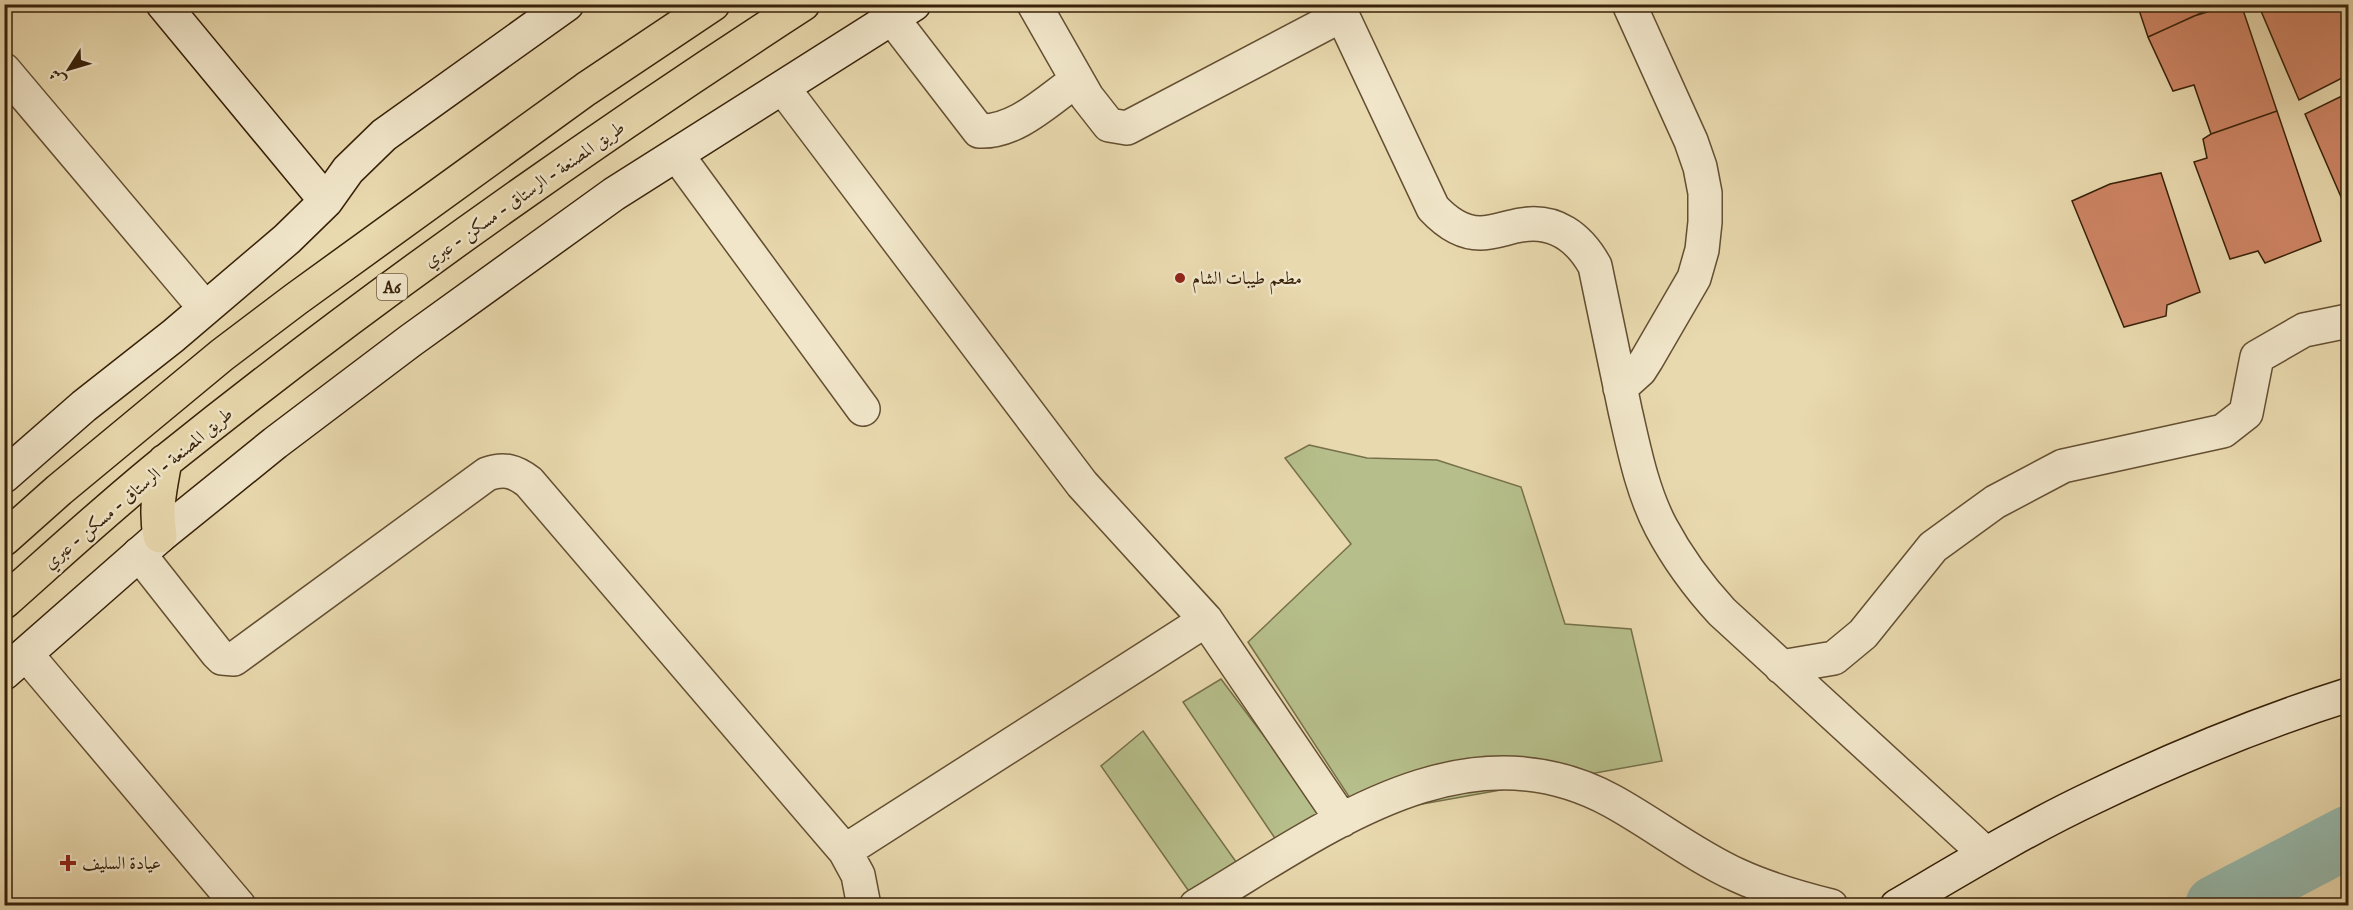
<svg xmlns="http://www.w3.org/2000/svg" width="2353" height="910" viewBox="0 0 2353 910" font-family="'IM FELL English',Amiri,serif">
<rect width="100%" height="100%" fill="#e9d9ae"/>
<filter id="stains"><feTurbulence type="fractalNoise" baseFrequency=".00333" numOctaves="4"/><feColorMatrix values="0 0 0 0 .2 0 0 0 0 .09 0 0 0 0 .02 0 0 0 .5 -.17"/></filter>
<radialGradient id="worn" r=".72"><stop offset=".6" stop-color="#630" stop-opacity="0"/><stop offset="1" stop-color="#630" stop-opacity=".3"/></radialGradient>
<path fill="#b6bf8b" stroke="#76704a" stroke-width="1.5" d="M 1309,445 L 1367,458 L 1437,460 L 1521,487 L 1565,624 L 1631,629 L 1662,761 L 1361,815 L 1248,642 L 1351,544 L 1285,458 Z
M 1221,679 L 1331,825 L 1287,856 L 1183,702 Z
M 1143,731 L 1244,873 L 1195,900 L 1101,766 Z"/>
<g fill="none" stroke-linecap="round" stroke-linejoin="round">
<path stroke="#97baae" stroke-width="62" d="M 2216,906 L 2348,837"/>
</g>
<path fill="#ce8464" stroke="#372109" stroke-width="1.5" d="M 2137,4 L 2221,4 L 2148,37 Z
M 2234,4 L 2241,4 L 2277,111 L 2211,134 L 2194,85 L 2173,91 L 2148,37 L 2194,16 Z
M 2258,4 L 2339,4 L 2348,24 L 2348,75 L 2299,100 Z
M 2348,93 L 2348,213 L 2305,114 Z
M 2277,111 L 2321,241 L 2265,263 L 2258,251 L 2230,259 L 2194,162 L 2207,158 L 2203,139 L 2211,134 Z
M 2161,173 L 2200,292 L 2167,305 L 2166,316 L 2124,327 L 2072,201 L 2110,184 Z"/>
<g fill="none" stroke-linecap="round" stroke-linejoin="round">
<g stroke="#644f32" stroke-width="36">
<path id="street" d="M 1034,4 L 1087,97 L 1109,125 L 1127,128 L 1342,15
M 1337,4 L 1433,208 C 1446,222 1461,233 1480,233 C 1494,233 1508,227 1521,225 C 1555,219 1579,237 1595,266 C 1605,314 1615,362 1625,410 C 1634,449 1642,491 1661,527 C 1678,559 1698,586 1722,612 L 1986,854
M 892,18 L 979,131 C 1016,133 1048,100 1077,80
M 4,70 L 205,308
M 783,88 L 1082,484 L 1206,620 L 1342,820
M 677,155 L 863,409
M 1620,388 L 1640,370 L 1647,359 L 1694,278 L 1702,250 L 1705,222 L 1705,193 L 1700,167 L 1691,141 L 1629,4
M 139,554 L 217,653 L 222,658 L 234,659 L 487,474 C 504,468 515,471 529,482 L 845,851 L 858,875 L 864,906
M 26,654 L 239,906
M 1781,667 L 1834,658 L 1863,634 L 1933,547 L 1995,502 L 2063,466 L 2223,431 L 2246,413 L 2257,357 L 2304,330 L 2348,321
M 845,851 L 1206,620
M 1196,906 C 1321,832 1463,720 1612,801 C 1654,824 1693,855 1737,875 C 1767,889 1799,898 1831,906"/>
</g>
<g stroke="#372109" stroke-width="36">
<path id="secondary" d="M 163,4 L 326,201
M 4,476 L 84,406 L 173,336 L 287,239 L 326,201 L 348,170 L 384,135 L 567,4
M 4,673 L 160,536 L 275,443 L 410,341 L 614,194 L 914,4
M 1897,906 C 1962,868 2026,829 2094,797 C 2175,758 2262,722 2348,695"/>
</g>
<g stroke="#372109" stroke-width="36">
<path id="highway" d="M 160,536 C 155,508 160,489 165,461
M 4,539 L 59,490 L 222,355 L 296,299 L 586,89 L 713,4
M 4,602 C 58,554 111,505 167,460 C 370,297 584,146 803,4"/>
</g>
<use href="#street" stroke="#f1e6ca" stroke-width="33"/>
<use href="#secondary" stroke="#f1e6ca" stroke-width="33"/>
<use href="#highway" stroke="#e9d9ae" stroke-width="33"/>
</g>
<g fill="#8f2418" stroke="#f1e6ca" stroke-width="2">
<circle cx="1180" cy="278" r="6"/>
<path d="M65 854h6v6h6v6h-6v6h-6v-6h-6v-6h6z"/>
</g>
<g text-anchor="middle" stroke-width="5" stroke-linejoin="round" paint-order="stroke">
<rect fill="#f1e6ca" stroke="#6f5c43" stroke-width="1.5" x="377" y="274" width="30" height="26" rx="4.5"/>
<g font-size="16" font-weight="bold" fill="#372109">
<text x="392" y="293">A6</text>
</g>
<g font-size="18" fill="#372109" stroke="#f1e6ca">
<text transform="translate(524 194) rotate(-35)" y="6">طريق المصنعة - الرستاق - مسكن - عبري</text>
<text transform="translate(138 488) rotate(-40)" y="6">طريق المصنعة - الرستاق - مسكن - عبري</text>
</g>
<g font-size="18" fill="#372109" stroke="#f1e6ca" text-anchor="start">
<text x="1192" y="284">مطعم طيبات الشام</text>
<text x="82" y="869">عيادة السليف</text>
</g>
</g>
<rect width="2353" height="910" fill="none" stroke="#e9d9ae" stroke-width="24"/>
<rect x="6" y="6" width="2341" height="898" fill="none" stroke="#372109" stroke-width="3"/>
<rect x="12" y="12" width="2329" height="886" fill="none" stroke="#372109" stroke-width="1.5"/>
<g transform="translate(69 69) rotate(233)" stroke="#f1e6ca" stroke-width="4.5" paint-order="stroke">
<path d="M0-4.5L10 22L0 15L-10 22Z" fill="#372109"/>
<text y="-9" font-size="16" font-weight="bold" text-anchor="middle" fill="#372109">ش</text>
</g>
<rect width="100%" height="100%" filter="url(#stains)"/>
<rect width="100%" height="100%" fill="url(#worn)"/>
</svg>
